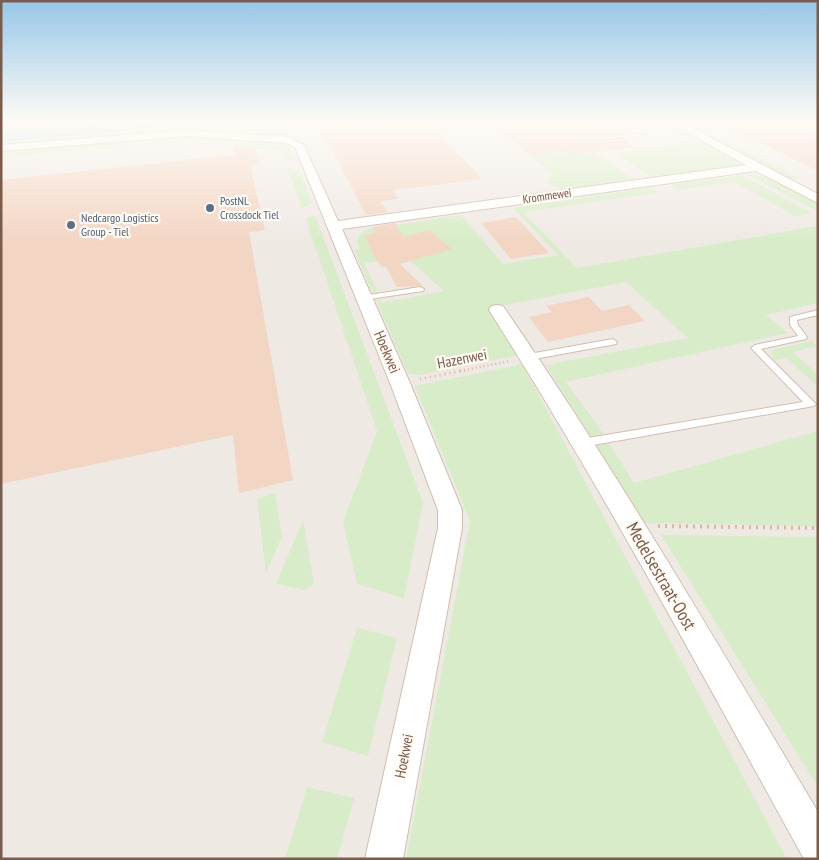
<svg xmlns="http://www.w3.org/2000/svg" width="819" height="860" viewBox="0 0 819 860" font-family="'PT Sans Narrow',sans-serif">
<rect width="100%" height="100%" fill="#fdf6ec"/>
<path fill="#efe9e4" d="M 180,122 L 818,122 L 818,859 L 1,859 L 1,138 Z"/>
<path fill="#d8ecc9" d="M 81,122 L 150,122 L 1,134 L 1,128 Z
M 202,122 L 301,122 L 303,125 L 239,133 L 201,130 L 1,146 L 1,141 Z
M 192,136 L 283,144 L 288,146 L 294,161 L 285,162 L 281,150 L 180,140 L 1,158 L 1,152 Z
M 716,136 L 800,179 L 787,178 L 712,140 Z
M 701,141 L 732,157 L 735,164 L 727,167 L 653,178 L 615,153 Z
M 576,149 L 592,151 L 633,180 L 561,191 L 547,181 L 553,174 L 530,155 Z
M 287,168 L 299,170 L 312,203 L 302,208 Z
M 744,173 L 770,178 L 818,204 L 818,212 Z
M 742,175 L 811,213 L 795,216 L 735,182 L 677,190 L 671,185 Z
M 649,188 L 657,193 L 523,212 L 577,268 L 818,226 L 818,303 L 766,315 L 788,333 L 566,382 L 600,429 L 634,483 L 818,431 L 818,526 L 645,523 L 546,365 L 688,338 L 626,282 L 490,308 L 520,355 L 419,375 L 408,373 L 376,300 L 381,300 L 382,303 L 444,291 L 406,257 L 364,263 L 378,293 L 373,293 L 354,250 L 360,249 L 357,241 L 360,234 L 369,229 L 461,215 L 503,264 L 558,255 L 513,208 Z
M 315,215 L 423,503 L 404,598 L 357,584 L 343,522 L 377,431 L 306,219 Z
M 812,341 L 817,346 L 793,352 L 818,375 L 818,387 L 787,358 L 774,360 L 771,352 L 776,349 Z
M 522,364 L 787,859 L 406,859 L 470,521 L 415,386 Z
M 275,493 L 282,536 L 266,573 L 257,499 Z
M 303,520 L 314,583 L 304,590 L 276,584 Z
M 661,535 L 818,537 L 818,787 Z
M 357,628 L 397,638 L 368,756 L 322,742 Z
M 307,787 L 354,798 L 337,859 L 285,859 Z"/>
<path fill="#bfe3e8" stroke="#a5d3da" d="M 150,122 L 202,122 L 1,141 L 1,134 Z"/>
<path fill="#f3d5c3" d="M 396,122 L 428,122 L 482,179 L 393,190 L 398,199 L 381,201 L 388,212 L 366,215 L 320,127 L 350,124 L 353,129 L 398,124 Z
M 491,122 L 595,122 L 615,134 L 587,138 L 586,142 L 623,139 L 635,147 L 569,155 L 564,151 L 530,155 Z
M 716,122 L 804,122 L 818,128 L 818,171 Z
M 233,146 L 255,148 L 260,164 L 250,165 L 265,230 L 249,232 L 293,480 L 239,493 L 233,435 L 1,484 L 1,180 L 235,155 Z
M 515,217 L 519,220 L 549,253 L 511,259 L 481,223 Z
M 395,223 L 404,237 L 429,230 L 452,249 L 400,264 L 423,286 L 397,287 L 386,267 L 382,267 L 377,261 L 364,235 L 375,233 L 372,227 Z
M 589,297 L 602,311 L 629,305 L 645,321 L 548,342 L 529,317 L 552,312 L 546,306 Z"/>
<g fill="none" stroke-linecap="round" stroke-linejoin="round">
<g stroke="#d1beb0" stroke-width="2">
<path id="lane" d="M 641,133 L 643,135 L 589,141 L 587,140 Z
M 420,287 L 424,289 L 423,291 L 363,300 L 359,298 L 363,296 Z
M 818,310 L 818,315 L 797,320 L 798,325 L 807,337 L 806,339 L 761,349 L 816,404 L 814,406 L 582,447 L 578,446 L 577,443 L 578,440 L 582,439 L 803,402 L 751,348 L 755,345 L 798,336 L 790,325 L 790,317 Z
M 613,339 L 617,342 L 616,344 L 529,360 L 525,357 L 529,354 Z"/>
</g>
<g stroke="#d1beb0" stroke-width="2">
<path id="street" d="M 668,122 L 681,122 L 818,194 L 818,203 L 756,171 L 342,229 L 410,383 L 462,510 L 462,528 L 403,859 L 365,859 L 438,528 L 438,510 L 390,383 L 295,147 L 285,143 L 188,136 L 1,151 L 1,145 L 188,130 L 287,137 L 304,145 L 338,221 L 746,165 Z
M 497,305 L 503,306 C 616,470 716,641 818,812 L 818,859 L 804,859 C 702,674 602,488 489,310 L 491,306 Z"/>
</g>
<g stroke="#d6c0b0" stroke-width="1">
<path id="secondary" d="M 1,122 L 61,122 L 55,126 L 1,130 Z"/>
</g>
<path stroke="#d9b8a5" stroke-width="2.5" stroke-dasharray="1 3" stroke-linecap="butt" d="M 460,371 L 510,361"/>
<path stroke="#d9b8a5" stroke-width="3" stroke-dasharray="1 4" stroke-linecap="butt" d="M 420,379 L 466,370"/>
<path stroke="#d9b8a5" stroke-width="4" stroke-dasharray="2 5" stroke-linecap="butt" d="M 658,526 L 818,528"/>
<use href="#lane" fill="#fff" fill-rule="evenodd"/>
<use href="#street" fill="#fff" fill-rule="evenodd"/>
<use href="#secondary" fill="#fff" fill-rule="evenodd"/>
</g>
<linearGradient id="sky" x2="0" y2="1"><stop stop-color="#97c7e8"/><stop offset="0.5" stop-color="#fefbf6"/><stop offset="1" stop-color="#fefbf6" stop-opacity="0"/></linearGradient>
<rect width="819" height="243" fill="url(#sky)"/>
<g fill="#5c6f8a" stroke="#fffaf3" stroke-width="2">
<circle cx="210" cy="208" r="5"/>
<circle cx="71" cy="225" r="5"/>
</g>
<g text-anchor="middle" stroke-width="4.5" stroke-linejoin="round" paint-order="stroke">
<g font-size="12" fill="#7a5c4d" stroke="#fffaf3">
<text transform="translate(547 196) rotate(-8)" y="4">Krommewei</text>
</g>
<g font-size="12" fill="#4e5e75" stroke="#fffaf3" text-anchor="start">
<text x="220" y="205">PostNL<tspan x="220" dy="14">Crossdock Tiel</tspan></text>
<text x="81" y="222">Nedcargo Logistics<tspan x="81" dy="14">Group - Tiel</tspan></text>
</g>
<g font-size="15" fill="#7a5c4d" stroke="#fffaf3">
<text transform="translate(387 352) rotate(67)" y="5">Hoekwei</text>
<text transform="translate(462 359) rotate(-11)" y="5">Hazenwei</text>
<text transform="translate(404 756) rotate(-79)" y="5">Hoekwei</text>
</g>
<g font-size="18" fill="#7a5c4d" stroke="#fffaf3">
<text transform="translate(661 576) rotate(60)" y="6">Medelsestraat-Oost</text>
</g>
</g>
<rect width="819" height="860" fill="none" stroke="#7a5c4d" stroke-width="5"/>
</svg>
